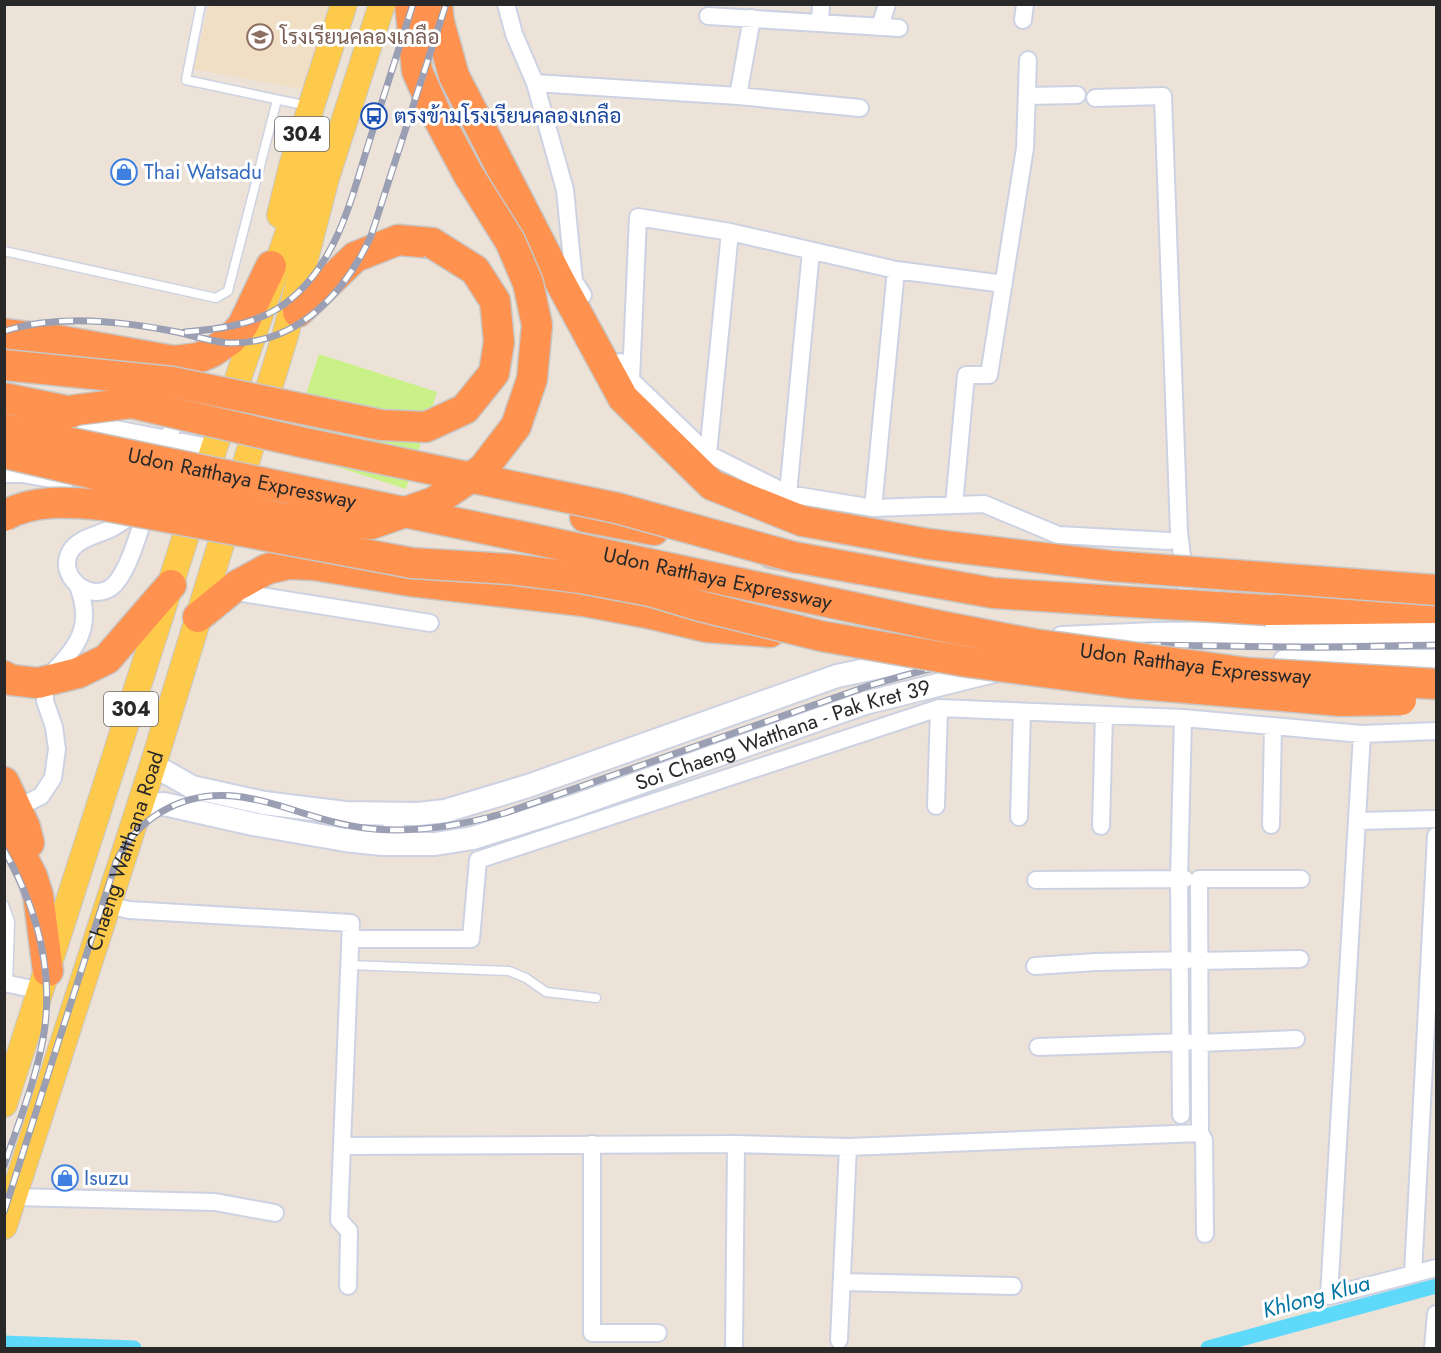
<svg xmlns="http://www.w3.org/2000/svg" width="1441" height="1353" viewBox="0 0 1441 1353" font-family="Jost,Sarabun,sans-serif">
<rect width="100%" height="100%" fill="#ece2d7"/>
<path fill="#f0dfc4" d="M 209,5 L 329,5 L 302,89 L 193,69 Z"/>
<path fill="#caf188" d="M 319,354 L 437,392 L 406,489 L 288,451 Z"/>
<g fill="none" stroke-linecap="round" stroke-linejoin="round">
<path stroke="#5fd9fa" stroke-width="15" d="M 4,1343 L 134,1348
M 1208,1348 L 1436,1286"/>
<g stroke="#cdd2e3" stroke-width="11">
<path id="service" d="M 201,4 L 186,80 L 308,106
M 4,251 L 216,298 L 228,291 L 277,100
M 4,905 L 10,921 L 8,984
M 349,965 L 509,971 L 526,978 L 546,992 L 596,998"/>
</g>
<g stroke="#cdd2e3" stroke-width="20">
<path id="minor" d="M 506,4 L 514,34 L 535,83 L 565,190 L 574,281 L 583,295
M 708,16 L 899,28
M 1023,20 L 1025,4
M 820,22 L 821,4
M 880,27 L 887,4
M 535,83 L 738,96 L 860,108
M 738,96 L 752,18
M 1027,96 L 1077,95
M 1095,98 L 1163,96 L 1179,532 L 1189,613
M 620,362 L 631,380 L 708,454 L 788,494 L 873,508 L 984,504 L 1058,535 L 1169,541
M 631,380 L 638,217 L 730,232 L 896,270 L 1004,284
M 64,419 L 214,448
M 708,454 L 730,232
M 159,468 L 179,407
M 4,474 L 23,474 L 66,482
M 788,494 L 811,251
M 954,505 L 966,375 L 989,375 L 1025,148 L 1028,60
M 873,508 L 896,270
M 136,511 C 128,518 120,524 110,529 C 97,535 77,539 70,552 C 56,578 94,606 115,584 C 130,567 140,529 147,507
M 230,591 L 430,623
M 1362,734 L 1329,1296 L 1436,1268
M 15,803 L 29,802 L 41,796 L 53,778 L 57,749 L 54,727 L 45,701 L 45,680 C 75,650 95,629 78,586
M 936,806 L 939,708
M 1019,817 L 1022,712
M 1357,821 L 1436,819
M 1271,825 L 1273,726
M 1101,826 L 1104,715
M 1036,880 L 1185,879
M 107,905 L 129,910 L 351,923 L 339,1220 L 349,1231 L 348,1286
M 350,939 L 471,939 L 478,860 L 939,708 L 1183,718 L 1362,734 L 1436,731
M 1198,961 L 1300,959
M 1035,966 L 1096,962 L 1188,960
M 4,983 L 42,991
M 1199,1043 L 1296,1039
M 1038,1047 L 1187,1042
M 1181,1115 L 1179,879 L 1183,718
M 592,1144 L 592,1333 L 658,1333
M 342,1146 L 736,1144 L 848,1147 L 1200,1133
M 14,1197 L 215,1202 L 275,1213
M 1205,1234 L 1204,1140 L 1200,1133 L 1199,879 L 1301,879
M 1413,1274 L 1436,836
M 842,1282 L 1013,1286
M 839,1340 L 848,1147
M 734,1348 L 736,1144
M 1433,1348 L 1436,1314"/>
</g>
<g stroke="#cdd2e3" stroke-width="22">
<path id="tertiary" d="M 393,814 L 395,844"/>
</g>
<g stroke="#cdd2e3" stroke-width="26">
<g id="secondary">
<path d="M 1062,638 L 1155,634 L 1436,631"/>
<path d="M 1285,661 L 1436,661"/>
<path d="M 153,765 L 192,787 L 264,803 L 345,813 L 418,814 L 445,811 L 528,786 L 837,676 L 923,658"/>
<path id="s1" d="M 140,805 L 164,804 L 253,824 L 345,840 L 382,844 L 435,844 L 473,838 L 574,806 L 865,703 L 998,670"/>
</g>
</g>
<g stroke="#c7c7c7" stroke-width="28">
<g id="primary">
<path d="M 280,215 L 292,166 L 344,4"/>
<path d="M 4,1104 L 214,448 L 318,147"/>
<path id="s2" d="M 4,1226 L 153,765 L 285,336 L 326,178 L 382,4"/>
</g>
</g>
<g stroke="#c7c7c7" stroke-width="33">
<path id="motorway" d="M 410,4 L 417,71 L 436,114
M 437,4 L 439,22 L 454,76 L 559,280 L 623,398 L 712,485 L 802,521 L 928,544
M 298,312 L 355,257 L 398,240 L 432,243
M 4,334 L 62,341 L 174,361 L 198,358 L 212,352 L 231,339 L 243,325 L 271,266
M 585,517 L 654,530
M 772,553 L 993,593 L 1116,601
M 1267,610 L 1436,608
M 198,617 L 236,586 L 267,569 L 289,564 L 314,565 L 410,581 L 583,601 L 647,613 L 706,627 L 770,632
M 4,676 L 11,680 L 38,683 L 78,673 L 107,659 L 171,585
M 4,782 L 25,827 L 29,843
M 4,822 L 32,876 L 38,895 L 48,971"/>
</g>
<use href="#service" stroke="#fff" stroke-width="8"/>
<use href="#minor" stroke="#fff" stroke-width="16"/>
<use href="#tertiary" stroke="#fff" stroke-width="20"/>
<use href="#secondary" stroke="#fff" stroke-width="22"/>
<use href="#primary" stroke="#feca4b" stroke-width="26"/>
<use href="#motorway" stroke="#ff924f" stroke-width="30"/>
<g stroke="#9a9fb4" stroke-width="7">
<path id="rail" d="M 4,331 C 60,314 120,321 177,332 C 195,336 211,342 230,343 C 298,344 345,293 371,236 L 446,4
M 185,332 C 217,329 249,326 277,309 C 337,271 351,198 371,136 C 385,92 399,48 413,4
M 4,850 C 37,908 55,972 43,1039 C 35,1082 18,1124 4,1166
M 4,1212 L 116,862 C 126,841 141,824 161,812 C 232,770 294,820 365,828 C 412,834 459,826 505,813 L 868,686 C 914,672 961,660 1009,653 C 1103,641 1197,646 1291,647 C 1339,648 1388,646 1436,645"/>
</g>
<use href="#rail" stroke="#fff" stroke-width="4.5" stroke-dasharray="14" stroke-linecap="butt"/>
<g stroke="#c7c7c7" stroke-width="33" stroke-linecap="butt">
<g id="motorway-bridge">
<path d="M 4,365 L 172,382 L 381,425 L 426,427 L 465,409 L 494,373 L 499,342 L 495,301 L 475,270 L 432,243"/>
<path d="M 4,398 L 72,412"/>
<path id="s3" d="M 4,429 L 510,534 L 935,625 L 1034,644 L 1249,673 L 1436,684"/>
<path d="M 17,434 L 28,428 L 75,410 L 131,403 L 305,443 L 617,508 L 797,558"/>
<path d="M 4,453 L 283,518 L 371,524 L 434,502 L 483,469 L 516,426 L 532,379 L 537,325 L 528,283 L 510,241 L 468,174 L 436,114"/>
<path d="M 4,516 C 33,499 69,502 102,505 L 412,563 L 510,569 L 581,578 L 650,591 L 700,606 L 821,636 L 968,662 L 1127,683 L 1341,701 L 1401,700"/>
<path d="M 928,544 L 1111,566 L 1436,590"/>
<path d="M 1116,601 L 1267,610"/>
</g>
</g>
<use href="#motorway-bridge" stroke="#ff924f" stroke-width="30"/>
</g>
<defs>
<g id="school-ring" transform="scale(1.35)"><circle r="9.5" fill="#fff" stroke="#8d6e63" stroke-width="1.5"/><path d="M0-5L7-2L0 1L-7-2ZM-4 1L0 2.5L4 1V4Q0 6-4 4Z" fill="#8d6e63"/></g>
<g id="bus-ring" transform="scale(1.35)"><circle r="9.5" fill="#fff" stroke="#1a4fb4" stroke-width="1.5"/><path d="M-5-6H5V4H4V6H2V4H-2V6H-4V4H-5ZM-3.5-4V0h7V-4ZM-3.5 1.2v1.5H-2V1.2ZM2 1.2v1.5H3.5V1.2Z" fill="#1a4fb4"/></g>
<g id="shop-ring" transform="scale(1.35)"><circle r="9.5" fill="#fff" stroke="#3f7fe0" stroke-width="1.5"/><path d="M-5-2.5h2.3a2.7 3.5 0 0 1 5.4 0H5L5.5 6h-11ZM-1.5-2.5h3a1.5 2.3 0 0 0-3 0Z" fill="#3f7fe0"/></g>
</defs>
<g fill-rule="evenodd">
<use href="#school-ring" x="260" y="37"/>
<use href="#bus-ring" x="374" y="116"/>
<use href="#shop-ring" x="124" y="172"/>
<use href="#shop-ring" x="65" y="1178"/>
</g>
<g text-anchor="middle" stroke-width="6" stroke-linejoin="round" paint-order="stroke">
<g fill="#fff" stroke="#686868" stroke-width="1.5">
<rect x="275" y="117" width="54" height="34" rx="4.5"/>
<rect x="104" y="692" width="54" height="34" rx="4.5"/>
</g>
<g font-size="20" font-weight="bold" fill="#282828">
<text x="302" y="141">304</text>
<text x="131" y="716">304</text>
</g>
<g font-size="21" fill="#785e54" stroke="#fff" text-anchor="start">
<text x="280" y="44">โรงเรียนคลองเกลือ</text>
</g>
<g font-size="21" fill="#164399" stroke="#fff" text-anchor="start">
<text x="394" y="123">ตรงข้ามโรงเรียนคลองเกลือ</text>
</g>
<g font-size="21" fill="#366cbe" stroke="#fff" text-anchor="start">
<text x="144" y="179">Thai Watsadu</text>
<text x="84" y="1185">Isuzu</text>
</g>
<g font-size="21" fill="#282828" stroke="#fff">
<text dy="7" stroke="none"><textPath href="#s3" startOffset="243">Udon Ratthaya Expressway</textPath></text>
<text dy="7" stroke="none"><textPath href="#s3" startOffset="729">Udon Ratthaya Expressway</textPath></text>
<text dy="7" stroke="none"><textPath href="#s3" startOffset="1215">Udon Ratthaya Expressway</textPath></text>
<text dy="7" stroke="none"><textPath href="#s1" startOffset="664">Soi Chaeng Watthana - Pak Kret 39</textPath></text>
<text dy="7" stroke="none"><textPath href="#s2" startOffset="394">Chaeng Watthana Road</textPath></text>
</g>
<g font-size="22" font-style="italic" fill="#0174a3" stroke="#fff">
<text transform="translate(1316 1296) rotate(-15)" y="8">Khlong Klua</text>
</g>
</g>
<rect width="1441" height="1353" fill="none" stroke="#282828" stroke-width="12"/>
</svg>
